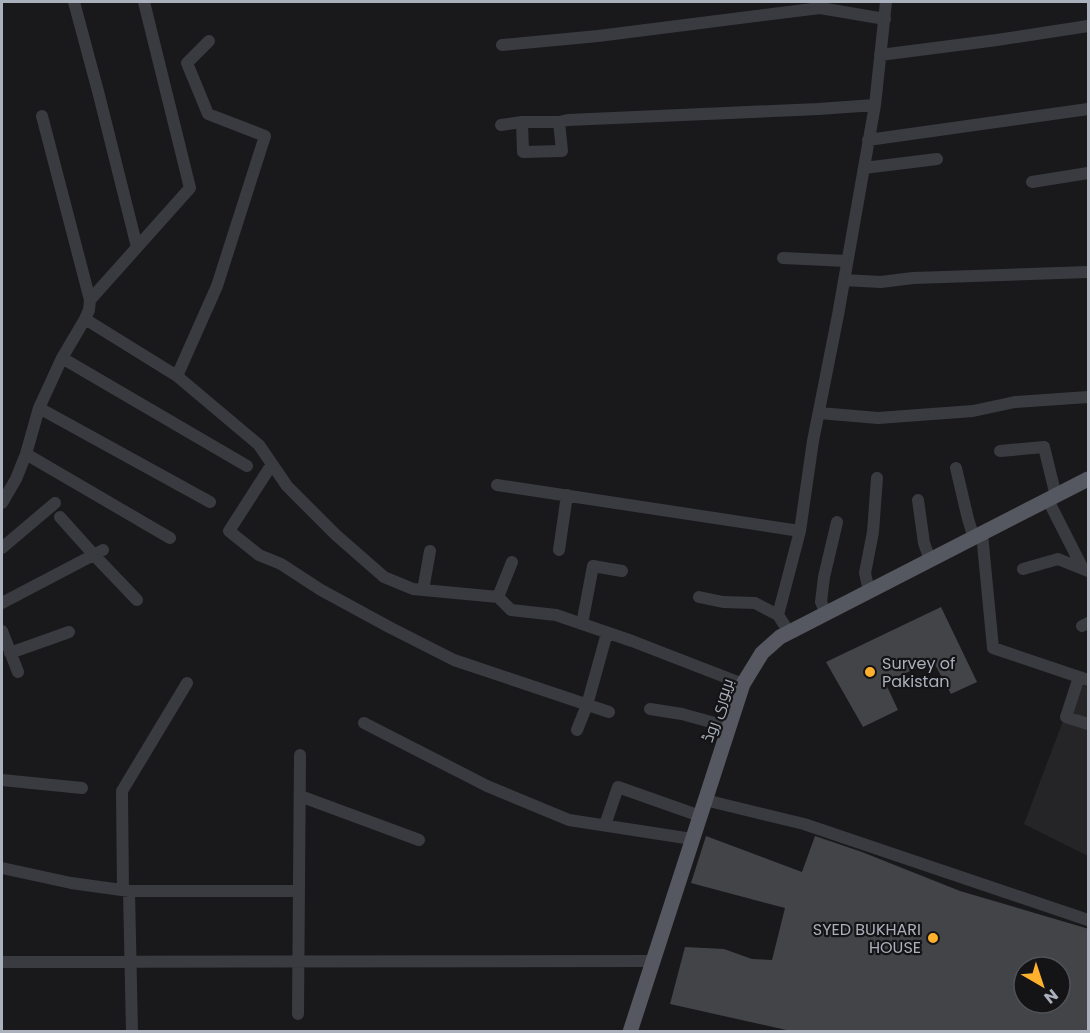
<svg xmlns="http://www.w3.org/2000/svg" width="1090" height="1033" viewBox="0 0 1090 1033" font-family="Poppins,Cairo,sans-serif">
<rect width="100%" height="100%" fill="#19191b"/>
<path fill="#252528" d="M 1077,684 L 1088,687 L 1088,856 L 1024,824 Z"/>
<path fill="#434448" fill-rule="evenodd" d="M 941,607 L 977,682 L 951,694 L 933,661 L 885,682 L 898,710 L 863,727 L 826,662 Z
M 706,836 L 802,872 L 815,836 L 862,852 L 960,891 L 1089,929 L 1089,1032 L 795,1032 L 670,1004 L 685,947 L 724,949 L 752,959 L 772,960 L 785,908 L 691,883 ZM 1024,967 L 1060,967 L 1060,1003 L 1024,1003 Z"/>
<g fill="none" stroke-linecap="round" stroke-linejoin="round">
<path stroke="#393b41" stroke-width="12" d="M 74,2 L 99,95 L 137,247
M 502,45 L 598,36 L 820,8 L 885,19
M 880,55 L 997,40 L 1088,26
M 559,122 L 522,122 L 523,152 L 562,151 L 559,122 L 568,120 L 818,109 L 875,105
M 501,125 L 522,122
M 868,140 L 1088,109
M 864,168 L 937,159
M 1032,182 L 1088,173
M 783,258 L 847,261
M 844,280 L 881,282 L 913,278 L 1088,272
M 90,300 L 190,188 L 144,2
M 85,319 L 177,376 L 259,445 L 287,486 L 336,535 L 384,577 L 413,589 L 498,597 L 511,610 L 556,615 L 632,641 L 743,684
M 62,358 L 247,466
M 177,376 L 217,286 L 265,136 L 208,114 L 187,63 L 209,41
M 39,408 L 210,502
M 819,413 L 878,418 L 973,411 L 1015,402 L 1088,397
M 1000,451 L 1044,447 L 1056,496
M 26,454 L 170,538
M 272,464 L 229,531 L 259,555 L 281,564 L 321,590 L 389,627 L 454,660 L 609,712
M 956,468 L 968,519 L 974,538
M 497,485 L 800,531
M 918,500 L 924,543 L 930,560
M 1048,500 L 1083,569 L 1088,571
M 2,503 L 16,479 L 26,454 L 39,408 L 62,358 L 85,319 L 89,310 L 90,300 L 42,116
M 60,517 L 94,555 L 137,600
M 982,534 L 993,648 L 1088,680
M 2,548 L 55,503
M 559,550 L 567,495
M 1023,569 L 1058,559 L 1083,569
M 423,590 L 430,551
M 869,591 L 865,573 L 873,532 L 877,478
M 498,597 L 512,562
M 699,597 L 723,602 L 755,603 L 778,615
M 2,603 L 103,550
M 826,613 L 821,602 L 824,577 L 837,522
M 582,624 L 593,566 L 622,571
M 1082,626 L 1088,623
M 2,631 L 18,672
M 789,632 L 778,615 L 800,531 L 813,441 L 838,315 L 875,105 L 886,2
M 10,653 L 69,632
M 1079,677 L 1066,717 L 1088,724
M 650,709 L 682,714 L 729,727
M 364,723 L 487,786 L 569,820 L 692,839
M 577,730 L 587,705 L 607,633
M 2,780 L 82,788
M 300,796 L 419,840
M 705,800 L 804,824 L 1088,920
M 605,825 L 618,787 L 700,816
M 2,868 L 71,883 L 129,891 L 298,891
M 123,890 L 122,791 L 187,683
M 129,891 L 132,1032
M 2,962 L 653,961
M 298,1014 L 300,755"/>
<path stroke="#555860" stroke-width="15" d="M 630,1032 L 743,684 L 762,653 L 780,637 L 1088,479"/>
</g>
<g fill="#ffb02d" stroke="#141416" stroke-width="2">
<circle cx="870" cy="672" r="6"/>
<circle cx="933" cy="938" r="6"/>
</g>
<g text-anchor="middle" stroke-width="4.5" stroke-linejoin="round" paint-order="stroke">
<g font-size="16" fill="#aab0bc" stroke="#141416" text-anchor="start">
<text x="882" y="669">Survey of<tspan x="882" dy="18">Pakistan</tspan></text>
<text x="921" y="935" text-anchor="end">SYED BUKHARI<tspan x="921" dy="18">HOUSE</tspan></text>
</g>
<g font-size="16" fill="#aab0bc" stroke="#141416">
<text transform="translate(717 710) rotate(-71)" y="6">بریوری روڈ</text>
</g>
</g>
<rect width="1090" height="1033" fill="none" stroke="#aab0bc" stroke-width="6"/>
<g transform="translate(1042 985) rotate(141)"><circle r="28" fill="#141416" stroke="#505258" stroke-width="1.5"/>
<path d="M0-4.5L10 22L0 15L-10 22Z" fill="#ffb02d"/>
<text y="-9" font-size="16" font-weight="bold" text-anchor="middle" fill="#aab0bc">N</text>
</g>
</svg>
